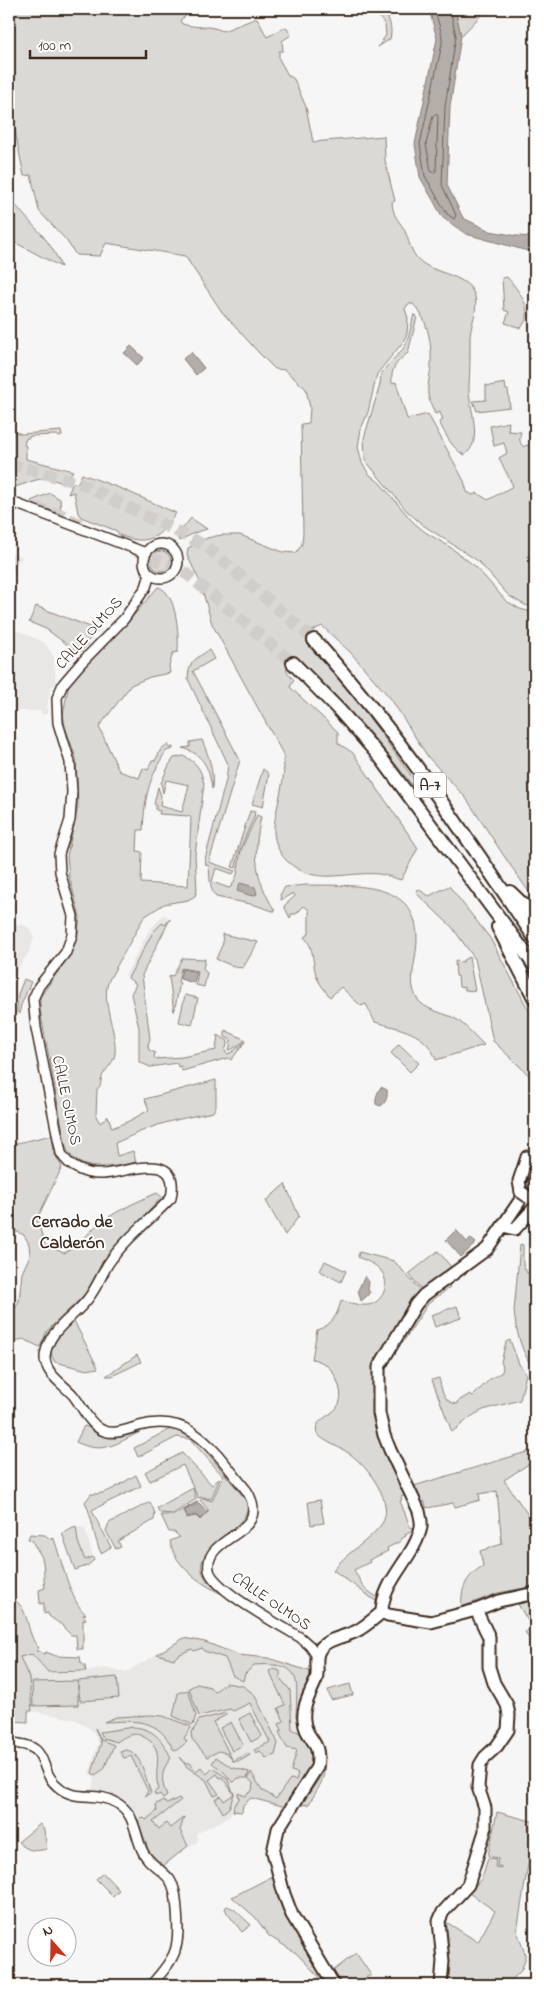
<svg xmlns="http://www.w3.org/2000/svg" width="544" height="1994" viewBox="0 0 544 1994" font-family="'Indie Flower',sans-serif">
<rect width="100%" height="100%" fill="#f7f6f6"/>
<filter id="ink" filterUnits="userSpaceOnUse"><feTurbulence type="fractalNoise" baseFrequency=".02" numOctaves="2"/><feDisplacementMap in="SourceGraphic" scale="10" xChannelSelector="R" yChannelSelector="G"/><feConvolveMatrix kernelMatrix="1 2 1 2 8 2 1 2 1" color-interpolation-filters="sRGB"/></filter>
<g filter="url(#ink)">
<path fill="#e9e7e6" d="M 9,552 L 22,556 L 9,578 Z
M 9,629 L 22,632 L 45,643 L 54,657 L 56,685 L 51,686 L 47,709 L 49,710 L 46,714 L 43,715 L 40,711 L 9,711 Z
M 164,914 L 170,919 L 165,925 L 162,923 L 128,978 L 125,976 L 149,930 Z
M 9,922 L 26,926 L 30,929 L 34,938 L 29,952 L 9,982 Z
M 76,1527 L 85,1528 L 93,1557 L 85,1560 L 78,1542 Z
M 184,1638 L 205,1642 L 238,1655 L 268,1658 L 297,1667 L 311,1679 L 297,1717 L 302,1733 L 310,1745 L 313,1762 L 277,1805 L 251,1798 L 243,1805 L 242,1812 L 233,1811 L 228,1818 L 197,1833 L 198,1842 L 183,1849 L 163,1866 L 149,1852 L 137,1818 L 126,1801 L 109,1792 L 92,1791 L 94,1779 L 92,1775 L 89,1774 L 98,1743 L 93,1731 L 74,1719 L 32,1711 L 29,1678 L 19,1657 L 32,1654 L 44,1669 L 51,1673 L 82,1672 L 105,1668 L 126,1672 Z"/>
<path fill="#dbd9d6" stroke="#8b827a" d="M 12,9 L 184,9 L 187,15 L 180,20 L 182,24 C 199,29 207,24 223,31 L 257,18 L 267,37 L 286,27 L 291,35 L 282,41 L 283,51 L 279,51 L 279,59 L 288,75 L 294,79 L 306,107 L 313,142 L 384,136 L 385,161 L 395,201 L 392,202 C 393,216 397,218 404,229 C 408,237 409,246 414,254 C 426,273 453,271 469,286 C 483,301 471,321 470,337 C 470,354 470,370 469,387 C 468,405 485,443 464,455 C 451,447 446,435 439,422 L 443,420 L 440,412 L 435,414 C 433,408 429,401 428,395 C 427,386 430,376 431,367 C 432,346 429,320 413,304 L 408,304 L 405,309 L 408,318 L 407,334 L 403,342 L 377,374 L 368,412 L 361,429 L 358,447 L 362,463 L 369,474 L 380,483 L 413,522 L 425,532 L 450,547 L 476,567 L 506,601 L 520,609 L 535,613 L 535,646 L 530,651 L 535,657 L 535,897 L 529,892 L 506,859 L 466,798 L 428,757 L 391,699 L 351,653 L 322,626 L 308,633 L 306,639 L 308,645 L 351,692 L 415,781 L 421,793 L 415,789 C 380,743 343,701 302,662 L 295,659 L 287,662 C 285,671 289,675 294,680 L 290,687 L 338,732 L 338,743 L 353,753 L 418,848 L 401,880 C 394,878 386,875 379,874 C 345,871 315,887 287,861 C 278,852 273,839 274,826 C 277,801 287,779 283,754 L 212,624 L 200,582 L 187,555 L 188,548 L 207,538 L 221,535 L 240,535 L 283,552 L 296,553 L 302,544 L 303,532 L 301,424 L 309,423 L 310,408 L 306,389 L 285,370 L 275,369 L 259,353 L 222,312 L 185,256 L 106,243 L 100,256 L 76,255 L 66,240 L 39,211 L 31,175 L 24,176 L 9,101 L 9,11 Z
M 373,9 L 384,9 C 389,19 393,28 390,39 L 378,47 L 386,35 L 385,25 Z
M 455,9 L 487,9 L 461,36 Z
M 9,195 C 25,222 50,235 61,267 L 16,243 L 9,247 Z
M 507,277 C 515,286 529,303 527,317 C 526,321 523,325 521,328 L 505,323 L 509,312 L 504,310 L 502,278 Z
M 414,314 L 417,317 L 408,353 C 397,361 390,369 392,383 L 396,382 L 407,419 L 428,414 L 464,481 L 467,492 L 473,495 L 477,493 L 488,500 L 513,486 L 499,458 L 507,453 L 504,443 L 494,446 L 490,426 L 509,422 L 508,431 L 521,432 C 519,438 519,443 524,447 L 526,445 L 530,446 L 535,459 L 535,608 L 525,605 L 509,596 L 478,561 L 423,525 L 407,511 L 365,460 L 364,438 L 380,385 L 381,374 L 388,365 L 403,349 L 408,340 Z
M 505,383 L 506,390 L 508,390 L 510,407 L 477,411 L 473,401 L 486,400 L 486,385 L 490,386 Z
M 9,430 L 22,434 L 61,431 L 62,436 L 58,437 L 57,435 L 30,436 L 29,438 L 26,438 L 24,445 L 26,446 L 26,459 L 73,471 L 64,483 L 46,478 L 36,480 L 9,489 Z
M 82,474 L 122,489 L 176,513 C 160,537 149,547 119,535 L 117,531 L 81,517 L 78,513 L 74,492 L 68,494 L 73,483 L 77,484 Z
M 50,493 L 60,499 L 61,512 L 59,513 L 33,504 L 31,501 Z
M 191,518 L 207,529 L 194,533 L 179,541 L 177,536 Z
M151 561a10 10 0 1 1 20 0a10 10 0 1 1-20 0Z
M 158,587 C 177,592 179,635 178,652 L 173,653 L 169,666 L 170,673 L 150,677 L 131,685 L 99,727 L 119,771 L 139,778 L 143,768 L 148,770 L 152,760 L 155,761 L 161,749 L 168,744 L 169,748 L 173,747 L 173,749 L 166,751 C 148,781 145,795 143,830 L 138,830 L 137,851 L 142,852 L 141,883 L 188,886 L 191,818 L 189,816 L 159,814 L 160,811 L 156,810 L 156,805 L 154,804 L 158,787 L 161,796 L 160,806 L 182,812 L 189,785 L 166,780 L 163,793 L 161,783 L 169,765 L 174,758 L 183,756 C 197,762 201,769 204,784 L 195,855 L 197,890 L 195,896 L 188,900 L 164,904 L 144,917 L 109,980 C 100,1001 117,1030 115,1053 C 115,1062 105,1069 102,1077 C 100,1082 102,1086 97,1089 L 96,1116 L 100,1123 L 108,1116 L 112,1128 L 129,1121 L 149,1110 L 145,1099 L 216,1080 L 216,1106 L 213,1112 C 195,1116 176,1119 158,1125 C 142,1130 130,1137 115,1143 L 117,1156 L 133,1151 L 136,1162 C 113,1167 77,1175 66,1147 L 40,1010 L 40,997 L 67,959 L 77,940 L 80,917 L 69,876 L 67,856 L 78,806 L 76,758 L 65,727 L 63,714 L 69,684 L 80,670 L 134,615 Z
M 36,606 L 98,630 L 86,643 L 87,645 L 81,651 L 76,651 L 46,629 L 29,622 Z
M 209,650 L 214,659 L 193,671 L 240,760 L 209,862 L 235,871 L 233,874 L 216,868 L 212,882 L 229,888 L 232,886 L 237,875 L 241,850 L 257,815 L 261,817 C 253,856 254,876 275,911 L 273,911 L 255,905 L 216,897 C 209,889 210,876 209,866 L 206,865 L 205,859 L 226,780 L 228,764 L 188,679 C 189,661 194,660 209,650 Z
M 202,740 C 209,757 214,770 212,789 C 209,768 204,754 182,748 L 190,747 L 190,742 Z
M 263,769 L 269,774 L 263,807 L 252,804 Z
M 250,811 L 255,812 L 254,817 L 240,849 L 236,868 L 232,867 Z
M 306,885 C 356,886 426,878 416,952 C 414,967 409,983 416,997 C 424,1012 447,1012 459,1021 C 468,1028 476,1037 484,1045 L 436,1060 C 427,1032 400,1029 375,1022 L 366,1004 L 361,1006 L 341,987 L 330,997 C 326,991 321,986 318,980 C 311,966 316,948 304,937 L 309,934 L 309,910 L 304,906 L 296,914 L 291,914 L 291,918 L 290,918 L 284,906 L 295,896 L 293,893 L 281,900 L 280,895 L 285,887 Z
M 449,886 L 490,938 L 535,1022 L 535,1081 L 493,1041 L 475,959 L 452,927 L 416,893 L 418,889 L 429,896 Z
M 170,919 L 142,975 L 150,1039 L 148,1045 L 149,1050 L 155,1053 L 154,1057 L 156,1059 L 182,1057 L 216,1050 L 218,1035 L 228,1041 L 225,1051 L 227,1054 L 232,1052 L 246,1041 L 231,1060 L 228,1058 L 182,1071 L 181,1066 L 178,1067 L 177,1063 L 150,1067 L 139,1062 L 139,1028 L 131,994 L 136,984 L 128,978 L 153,932 L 162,923 L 165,925 Z
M 222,934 L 258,942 L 243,968 L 235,967 L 216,959 L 223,943 Z
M 469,957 L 475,991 L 465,990 L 465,988 L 459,987 L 458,976 L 456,976 L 455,961 L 463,962 L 463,960 Z
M 182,958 L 205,959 L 203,969 L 207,973 L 204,987 L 196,985 L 198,971 L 181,968 L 178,982 L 180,983 L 174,1012 L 169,977 L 170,975 L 173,976 Z
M 24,979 L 31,982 L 21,1005 L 19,1014 L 17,1012 L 18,994 Z
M 185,995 L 198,998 L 192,1025 L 179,1022 Z
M 225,1030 L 246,1040 L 229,1051 L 231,1040 L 225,1037 Z
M 399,1044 L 419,1063 L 410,1072 L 391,1053 Z
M 52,1135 L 54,1153 L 62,1167 L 37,1219 L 45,1245 L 64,1253 C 83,1244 86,1233 100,1223 C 118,1210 138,1201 157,1193 L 162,1197 L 103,1261 L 86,1293 L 47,1331 L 40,1347 L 23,1339 L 9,1344 L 9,1321 L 19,1301 L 22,1273 L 30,1255 L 29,1244 L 24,1235 L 15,1231 L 9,1231 L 9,1145 Z
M 285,1184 L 299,1216 L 285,1235 L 266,1201 Z
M 521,1244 L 523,1245 L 523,1265 L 527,1273 L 532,1271 L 535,1277 L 535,1371 C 522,1354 516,1332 514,1311 L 520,1245 Z
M 438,1251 L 451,1267 L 422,1290 L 409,1274 Z
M 359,1252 L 394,1261 L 422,1292 L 407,1311 L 383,1349 L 373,1371 L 378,1435 L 406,1495 L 401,1497 L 402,1500 L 400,1501 L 408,1521 L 409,1526 L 417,1530 L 414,1535 L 411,1531 L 405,1534 L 406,1536 L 401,1539 L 401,1541 L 387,1548 L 388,1551 L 369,1560 L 370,1562 L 354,1570 L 364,1588 L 378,1598 L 377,1602 L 333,1570 C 347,1552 368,1542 381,1525 C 397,1504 367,1466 350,1454 C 340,1447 326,1443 317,1434 C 310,1412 355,1419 336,1378 C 331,1367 323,1361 312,1359 L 317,1330 C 332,1325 337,1316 341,1301 C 348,1302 360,1306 368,1305 C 383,1303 391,1283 381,1271 C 376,1264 366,1261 358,1257 Z
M 325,1261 L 346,1271 L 341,1282 L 320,1271 Z
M 448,1285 L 450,1287 L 428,1304 L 403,1342 L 401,1341 L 423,1304 Z
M 457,1306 L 461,1318 L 435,1327 L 431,1315 Z
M 74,1321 L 98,1368 L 87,1370 L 55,1362 C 43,1346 63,1332 74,1321 Z
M 510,1340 L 519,1364 L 526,1374 L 520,1400 L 483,1410 L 472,1416 L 452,1432 L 432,1380 L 439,1378 C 442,1390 443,1403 458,1404 L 457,1402 L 470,1394 L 473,1396 L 490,1379 L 502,1372 L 503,1367 L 501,1362 L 506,1342 Z
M 137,1355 L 141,1362 L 112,1376 L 106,1376 Z
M 84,1426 C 90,1427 92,1431 97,1434 C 111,1442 126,1436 140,1432 C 115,1444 104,1455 76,1442 Z
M 170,1429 L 187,1433 L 196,1439 L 247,1501 C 256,1535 161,1550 222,1594 C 201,1584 174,1566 170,1541 L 180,1537 L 174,1532 L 169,1532 L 161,1515 L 174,1515 L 198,1501 L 198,1502 L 184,1510 L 187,1518 L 196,1516 L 200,1520 L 209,1511 L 200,1500 L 203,1498 L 212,1501 L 223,1476 L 190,1439 L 177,1437 L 138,1457 L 134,1448 Z
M 530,1451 L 533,1458 L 532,1462 L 504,1480 L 535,1525 L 535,1586 L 498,1593 L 462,1607 C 460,1589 467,1575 483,1566 L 480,1551 L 502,1544 L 497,1491 L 479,1494 L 480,1500 L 455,1507 L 453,1503 L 427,1508 L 424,1501 L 420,1503 L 413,1488 L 414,1486 Z
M 182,1453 L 212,1485 L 220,1478 L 211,1499 L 203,1497 L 198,1498 L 183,1465 L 150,1481 L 145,1472 Z
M 136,1475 L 141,1486 L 92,1510 C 97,1523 105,1534 111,1547 L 101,1553 C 93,1537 93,1518 85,1502 L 91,1494 C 109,1495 121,1483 136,1475 Z
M 193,1488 L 196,1499 L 173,1514 L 160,1513 L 157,1508 Z
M 320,1500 L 324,1523 L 311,1525 L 308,1502 Z
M 150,1502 L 155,1513 L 154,1520 L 118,1541 L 121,1547 L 116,1549 L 106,1531 L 109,1523 Z
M 76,1527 L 78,1542 L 85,1560 L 93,1557 L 94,1560 L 87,1566 L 75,1570 L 62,1533 Z
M 30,1534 L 45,1535 L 50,1539 L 54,1538 L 54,1539 C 61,1558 71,1604 86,1614 L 83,1615 L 86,1619 L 83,1620 L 83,1649 L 77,1649 L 76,1635 L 71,1635 L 63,1627 L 63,1626 L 49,1616 L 48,1613 L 44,1614 L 44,1603 L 40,1604 L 39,1590 L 45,1588 C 43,1578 45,1569 42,1558 C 40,1552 34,1547 32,1540 L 28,1539 Z
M 9,1597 C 32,1606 24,1633 39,1648 L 36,1651 L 39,1651 L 44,1654 L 46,1652 L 56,1656 L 80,1657 L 81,1663 L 85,1666 L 86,1671 L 48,1672 L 32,1654 L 20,1657 L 29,1678 L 32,1711 L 28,1711 L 28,1722 L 9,1721 Z
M 535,1601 L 535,1648 L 525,1632 L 532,1628 L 518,1604 Z
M 184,1638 L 205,1642 L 238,1655 L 268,1658 L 312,1672 L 296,1717 C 297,1677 303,1662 254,1665 L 245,1674 L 243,1681 L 233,1676 L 225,1658 L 204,1651 L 202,1648 L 194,1651 L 192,1649 L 178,1655 L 174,1659 L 157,1654 Z
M 274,1669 L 280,1671 L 280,1678 L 290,1690 L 292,1729 C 334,1747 302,1783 286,1807 L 251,1798 L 243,1805 L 242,1812 L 233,1811 L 234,1805 L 239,1799 L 238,1793 L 245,1796 L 252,1791 L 253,1783 L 248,1778 L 251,1772 L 262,1790 L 276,1799 L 290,1779 L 296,1780 L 298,1773 L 291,1771 L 297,1750 L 287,1748 L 279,1732 L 282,1730 L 279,1724 L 284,1721 L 278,1708 L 285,1705 L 269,1671 Z
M 117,1677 L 119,1698 L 80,1701 L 78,1682 L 78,1705 L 33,1706 L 32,1682 L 78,1681 Z
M 226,1683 L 243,1686 L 254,1694 L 278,1743 L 275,1755 L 266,1758 L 260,1751 L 256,1753 L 254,1750 L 270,1742 L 250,1703 L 233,1711 L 230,1709 L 199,1716 L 189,1688 L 197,1684 L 210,1687 L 214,1692 Z
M 350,1684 L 353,1695 L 331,1700 L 328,1690 Z
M 188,1690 L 196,1715 L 193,1725 L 173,1716 L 178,1693 Z
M 226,1713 L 226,1715 L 213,1722 L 233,1761 L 249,1753 L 250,1755 L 240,1761 L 233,1761 L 227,1753 L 219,1751 L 207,1757 L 192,1739 L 191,1734 L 199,1720 Z
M 250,1713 L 262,1736 L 251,1742 L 239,1719 Z
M 151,1715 L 163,1716 L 190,1726 L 191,1728 L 184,1738 L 187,1742 L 177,1750 L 173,1749 C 158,1717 135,1721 104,1722 L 116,1717 Z
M 231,1722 L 243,1745 L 232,1751 L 220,1728 Z
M 133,1727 C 153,1728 163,1740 171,1758 C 160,1771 161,1782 167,1796 L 163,1799 L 160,1794 L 156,1796 L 154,1792 L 159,1789 C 151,1768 169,1749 142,1736 C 133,1731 124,1737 117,1742 L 103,1738 L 100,1732 Z
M 95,1728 L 101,1740 L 114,1745 L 104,1769 L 95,1775 L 92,1773 L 101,1743 Z
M 126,1750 C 141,1751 146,1780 151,1793 L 145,1796 L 148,1791 L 131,1756 L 124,1758 L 120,1752 Z
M 179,1757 L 184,1763 L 190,1763 L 196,1771 L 201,1767 L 207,1774 L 213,1768 L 227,1778 L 234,1794 L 229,1808 L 223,1813 L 215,1799 L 221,1796 L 224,1801 L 234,1794 L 222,1777 L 220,1778 L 217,1774 L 209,1780 L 219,1794 L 214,1796 L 206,1780 L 187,1767 Z
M 216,1757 L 231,1767 L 249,1772 L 247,1778 L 238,1778 L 233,1783 L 224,1772 L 212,1763 Z
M 324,1765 C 326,1780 316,1791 309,1804 L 301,1805 L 321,1776 Z
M 179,1798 L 181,1800 L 153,1822 L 159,1829 L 166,1823 L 170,1828 L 184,1817 L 180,1830 L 188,1846 L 163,1866 L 149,1852 L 138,1820 L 144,1818 L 146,1820 L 157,1811 L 156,1804 L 163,1801 L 167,1804 Z
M 497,1812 L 535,1822 L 517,1931 L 525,1954 L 525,1960 L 521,1971 L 506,1985 L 446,1985 L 448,1944 L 443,1930 L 443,1920 L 478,1942 L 495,1911 L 469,1893 L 482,1878 L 488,1858 L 496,1859 L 495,1867 L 501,1868 L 501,1866 L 497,1866 L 498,1858 L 488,1856 Z
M 40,1824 L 44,1830 L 47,1849 C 34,1852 28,1851 18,1842 Z
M 103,1873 L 119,1890 L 113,1896 L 96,1879 Z
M 273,1876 L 287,1917 L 327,1985 L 296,1953 L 269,1936 L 255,1917 L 232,1897 Z
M 227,1906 L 234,1909 L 251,1925 L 242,1932 L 227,1913 L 225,1908 Z
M 356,1953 L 371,1975 L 351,1985 L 341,1985 L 333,1971 Z"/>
<path fill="#b4aeaa" stroke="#847972" d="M 429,9 L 455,9 L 461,36 L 450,107 L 447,185 L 463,218 L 490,231 L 517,236 L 535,237 L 535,253 L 466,234 L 443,218 L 420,177 L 415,144 L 437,39 Z
M 131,346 L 144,358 L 137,365 L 124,353 Z
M 191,352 L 204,368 L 196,375 L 183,359 Z
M 240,883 L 255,887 L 257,894 L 252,896 L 237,891 Z
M 182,969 L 197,972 L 194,983 L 180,979 Z
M 381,1087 L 387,1090 C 388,1096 386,1104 380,1106 L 376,1104 C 375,1099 378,1090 381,1087 Z
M 456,1230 L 467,1242 L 471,1239 L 476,1243 L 461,1257 L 446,1240 Z
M 365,1276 L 369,1282 L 368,1290 L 370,1292 L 367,1296 L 361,1301 L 358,1290 Z
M 199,1503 L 208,1512 L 200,1519 L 196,1515 L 187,1517 L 185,1510 Z"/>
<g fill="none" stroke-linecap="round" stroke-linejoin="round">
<path stroke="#6b5f56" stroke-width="1" d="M 434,9 C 437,20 443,32 442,44 L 420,144 L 425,176 L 447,214 L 454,219 L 456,215 L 442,185 L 445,107 L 456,36 L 450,9
M 436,114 L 438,116 L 436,171 L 433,173 L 431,171 L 426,144 L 433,116 Z"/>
<path stroke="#d1cdcb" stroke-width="12" stroke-dasharray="12 6" stroke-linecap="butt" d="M 9,464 L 80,483 L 206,546 L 314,640
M 35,508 L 59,514 L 84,526
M 134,549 L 187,574 L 293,663"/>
<g stroke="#3b2a1e" stroke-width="12">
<path id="minor" d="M 9,501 L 146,553
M144 561a17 17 0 1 1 34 0a17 17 0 1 1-34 0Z
M 150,574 L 146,587 L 124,619 L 81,663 L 63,684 L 57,698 L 58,723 L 70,762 L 72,792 L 70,820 L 59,854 L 60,872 L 73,916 L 72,935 L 66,952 L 39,986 L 33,999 L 36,1028 L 61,1153 C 69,1168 87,1175 103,1174 C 129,1172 181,1149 171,1198 C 150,1220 125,1239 108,1264 C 101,1276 96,1289 87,1300 C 72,1319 48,1330 45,1356 C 44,1373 63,1384 73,1395 C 82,1406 89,1424 102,1430 C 113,1436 128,1429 139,1426 C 194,1411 216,1454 247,1491 C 274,1536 203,1534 209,1570 C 213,1590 282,1626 301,1638 L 310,1646 L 317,1656
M 9,1743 C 55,1744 34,1770 61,1789 C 77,1801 98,1792 115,1802 C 135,1812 134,1832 142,1850 C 148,1864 162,1869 170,1880 C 176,1889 176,1900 177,1910 C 180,1949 177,1956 151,1985"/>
</g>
<g stroke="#3b2a1e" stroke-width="15">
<path id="major" d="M 533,1184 L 535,1181
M 521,1192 L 519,1181 L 527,1157
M 503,1226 L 515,1229 L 535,1207
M 382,1612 C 382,1581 415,1557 421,1527 C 422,1522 420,1516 419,1511 L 390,1450 L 384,1435 L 379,1413 L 379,1367 L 416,1304 L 424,1295 L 487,1249 L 519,1202
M 382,1612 L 388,1615 L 431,1622 L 476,1610 L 499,1601 L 535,1593
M 334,1985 L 292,1915 L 284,1894 L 273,1852 L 278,1829 L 317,1767 C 322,1739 305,1740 304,1720 C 302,1707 311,1692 316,1680 C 319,1671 315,1661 318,1653 C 324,1637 347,1638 360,1629 C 368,1624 375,1618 382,1612
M 441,1985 L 443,1961 L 439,1921 L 443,1912 L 468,1885 L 485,1831 L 485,1808 L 478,1787 L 480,1765 L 485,1757 L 497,1746 L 508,1730 L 509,1715 L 507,1705 L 494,1683 L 489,1667 L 489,1637 L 476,1610"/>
</g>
<g stroke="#3b2a1e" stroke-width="16">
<path id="highway" d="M 314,640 C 398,732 465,836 535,938
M 293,663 L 340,711 L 381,758 L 535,966
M 510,892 L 535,916
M 498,927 L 535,999"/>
</g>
<use href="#minor" stroke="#fff" stroke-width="9"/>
<use href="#major" stroke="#fff" stroke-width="11"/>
<use href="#highway" stroke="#fff" stroke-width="12"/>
<g stroke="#3b2a1e" stroke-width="15" stroke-linecap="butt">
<path id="major-bridge" d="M 521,1192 L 528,1197"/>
</g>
<use href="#major-bridge" stroke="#fff" stroke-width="11"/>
</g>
</g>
<g text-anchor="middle" stroke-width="4" stroke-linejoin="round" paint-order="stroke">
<rect fill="#fff" stroke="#766a62" stroke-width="1" x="414" y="772.5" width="32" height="25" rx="4"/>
<g font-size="15" font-weight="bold" fill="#3b2a1e">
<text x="430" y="790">A-7</text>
</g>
<g font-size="16" fill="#3b2a1e" stroke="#fff">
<text transform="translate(88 632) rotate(-48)" y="6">CALLE OLMOS</text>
<text transform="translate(68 1100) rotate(78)" y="6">CALLE OLMOS</text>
<text transform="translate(272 1600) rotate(34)" y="6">CALLE OLMOS</text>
</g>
<g font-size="18" font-weight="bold" fill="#3b2a1e" stroke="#fff">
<text x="72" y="1227">Cerrado de<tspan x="72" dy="21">Calderón</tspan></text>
</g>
</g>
<rect width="544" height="1994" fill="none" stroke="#fff" stroke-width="30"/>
<rect x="15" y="15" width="514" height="1964" fill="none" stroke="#3b2a1e" stroke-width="2" filter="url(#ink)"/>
<g transform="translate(52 1942) rotate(340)"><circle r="24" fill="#ffffff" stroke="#b1aaa5"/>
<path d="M0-4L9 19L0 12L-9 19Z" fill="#c8321e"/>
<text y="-8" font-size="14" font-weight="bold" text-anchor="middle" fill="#3b2a1e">N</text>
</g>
<path d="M30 50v8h116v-8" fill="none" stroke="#3b2a1e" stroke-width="2.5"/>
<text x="38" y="50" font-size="15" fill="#3b2a1e" stroke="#ffffff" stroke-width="4" paint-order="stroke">100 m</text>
</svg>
